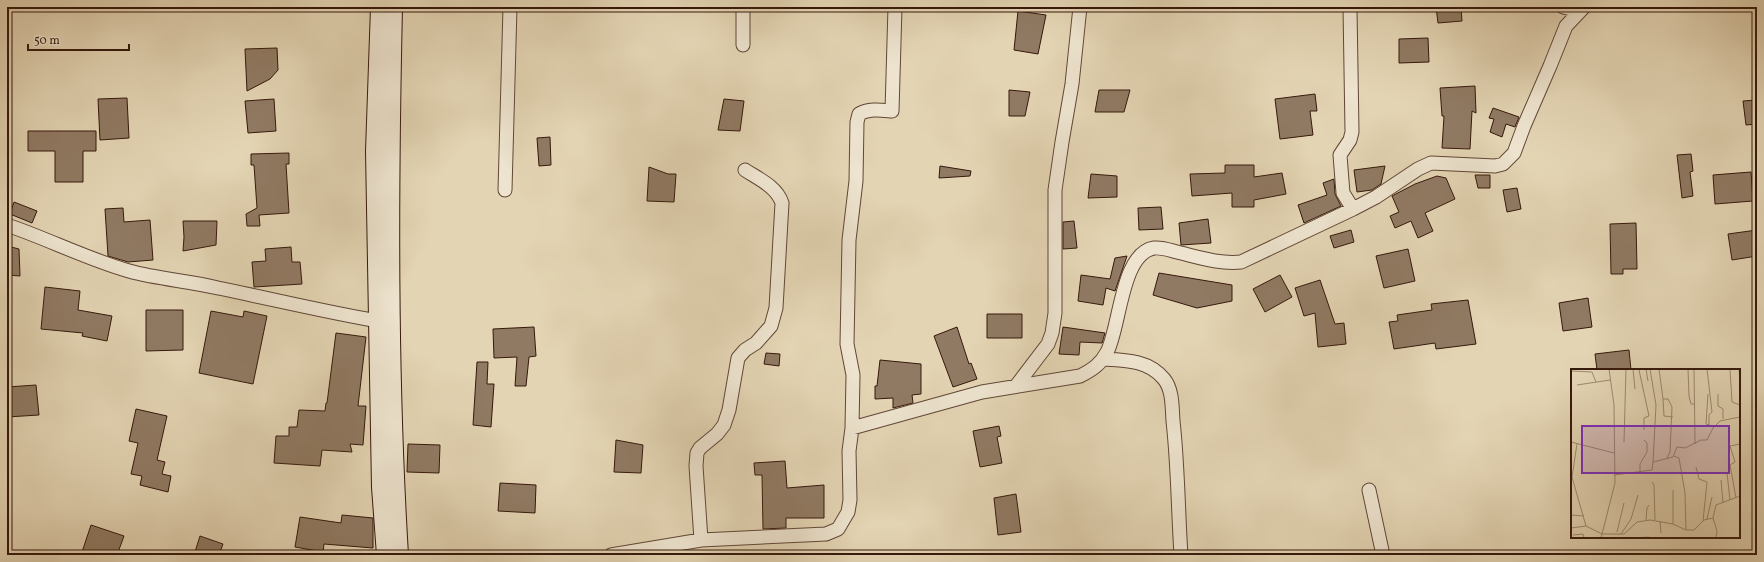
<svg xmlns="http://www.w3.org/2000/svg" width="1764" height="562" viewBox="0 0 1764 562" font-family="Vollkorn,serif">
<rect width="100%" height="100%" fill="#e3d4b3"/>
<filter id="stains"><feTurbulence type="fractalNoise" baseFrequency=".005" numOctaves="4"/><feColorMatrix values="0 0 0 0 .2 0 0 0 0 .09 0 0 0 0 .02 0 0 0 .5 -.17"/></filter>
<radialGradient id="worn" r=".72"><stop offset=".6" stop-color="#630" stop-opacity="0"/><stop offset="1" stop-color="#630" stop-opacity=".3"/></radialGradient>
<path fill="#907a63" stroke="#36180c" d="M 1436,7 L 1461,7 L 1462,21 L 1438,23 Z
M 1018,11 L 1046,15 L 1038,54 L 1014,50 Z
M 1428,38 L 1429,62 L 1399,63 L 1399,39 Z
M 277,48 L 278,70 L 270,79 L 247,91 L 245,49 Z
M 1475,86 L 1476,113 L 1472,111 L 1470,149 L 1442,148 L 1444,116 L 1442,116 L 1440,88 Z
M 1009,90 L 1030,92 L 1025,116 L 1009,116 Z
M 1099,90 L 1130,90 L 1124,112 L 1095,112 Z
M 1315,94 L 1317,111 L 1310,111 L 1313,135 L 1280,139 L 1275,99 Z
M 127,98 L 129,138 L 100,140 L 98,99 Z
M 274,99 L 276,131 L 248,133 L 245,101 Z
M 724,99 L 744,101 L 740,131 L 718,130 Z
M 1757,100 L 1757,124 L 1746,125 L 1743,101 Z
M 1493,108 L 1519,117 L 1515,127 L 1506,124 L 1502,137 L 1490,132 L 1494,119 L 1489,118 Z
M 28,131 L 96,131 L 96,151 L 83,151 L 83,182 L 55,182 L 55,151 L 28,151 Z
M 550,137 L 551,165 L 539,166 L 537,138 Z
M 289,153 L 289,164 L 286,164 L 289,213 L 259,215 L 260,226 L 247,226 L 246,214 L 257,208 L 254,165 L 251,165 L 251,154 Z
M 1691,154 L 1693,171 L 1690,172 L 1693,196 L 1682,198 L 1677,155 Z
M 1225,165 L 1254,165 L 1254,177 L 1282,173 L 1286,194 L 1254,200 L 1254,207 L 1232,207 L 1232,193 L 1192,196 L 1190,174 L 1225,173 Z
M 940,166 L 971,171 L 970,176 L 939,178 Z
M 1385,166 L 1381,184 L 1372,190 L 1357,192 L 1354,170 Z
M 649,167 L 668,174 L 676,174 L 674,202 L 647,201 Z
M 1751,172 L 1753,201 L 1715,204 L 1713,175 Z
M 1091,174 L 1117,176 L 1117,197 L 1088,198 Z
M 1475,175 L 1490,175 L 1490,188 L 1478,188 Z
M 1437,176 L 1446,178 L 1455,199 L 1425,213 L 1433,231 L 1418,238 L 1411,221 L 1395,228 L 1390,216 L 1399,212 L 1392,196 L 1415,184 Z
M 1334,179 L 1335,194 L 1341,206 L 1304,223 L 1298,205 L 1327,195 L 1323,183 Z
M 1517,188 L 1521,209 L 1507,212 L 1503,190 Z
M 14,202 L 37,211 L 32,223 L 10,214 Z
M 1161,207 L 1163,229 L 1139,230 L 1138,208 Z
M 123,208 L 124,222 L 150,220 L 153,260 L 128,262 L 108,256 L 105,209 Z
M 1208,219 L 1211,243 L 1181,245 L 1179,223 Z
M 183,221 L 217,221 L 216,245 L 183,251 L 184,237 Z
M 1074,221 L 1077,248 L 1063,249 L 1063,222 Z
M 1636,223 L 1637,269 L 1623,269 L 1623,274 L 1611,274 L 1610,224 Z
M 1351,230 L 1354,242 L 1334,248 L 1330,236 Z
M 1757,230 L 1757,256 L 1732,260 L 1728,234 Z
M 7,246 L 19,249 L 20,276 L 7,275 Z
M 291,247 L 292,262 L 300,262 L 302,284 L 254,287 L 252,262 L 266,261 L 265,249 Z
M 1408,249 L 1415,281 L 1384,288 L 1376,256 Z
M 1127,256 L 1115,291 L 1106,288 L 1103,305 L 1078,301 L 1081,275 L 1110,279 L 1115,258 Z
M 1159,273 L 1232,285 L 1232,301 L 1197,308 L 1153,295 Z
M 1280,275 L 1292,297 L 1265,312 L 1253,289 Z
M 1320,280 L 1335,324 L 1344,323 L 1346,344 L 1318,347 L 1315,313 L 1304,316 L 1295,288 Z
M 45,287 L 80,291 L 78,310 L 112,316 L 107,341 L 82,336 L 83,333 L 41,329 Z
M 1588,298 L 1592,327 L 1563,331 L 1559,303 Z
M 1468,300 L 1476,344 L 1436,349 L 1435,343 L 1394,349 L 1389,322 L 1398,321 L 1397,315 L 1432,310 L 1431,304 Z
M 146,310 L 183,310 L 183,350 L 146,351 Z
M 211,311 L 243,317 L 244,311 L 267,316 L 253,384 L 199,373 Z
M 987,314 L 1022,314 L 1022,338 L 987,338 Z
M 534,327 L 536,356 L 529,357 L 526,386 L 515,386 L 517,357 L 494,358 L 493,329 Z
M 957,327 L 969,364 L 971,363 L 977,379 L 953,387 L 934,336 Z
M 1063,327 L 1105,333 L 1102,343 L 1080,342 L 1079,355 L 1059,354 Z
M 336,333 L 366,337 L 358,406 L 366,406 L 363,445 L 350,444 L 352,452 L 322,450 L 320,466 L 274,463 L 276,436 L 289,436 L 289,427 L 297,427 L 299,410 L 325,411 L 326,403 L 327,403 Z
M 1629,350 L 1631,370 L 1597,370 L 1595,354 Z
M 766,353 L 780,354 L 779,366 L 764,364 Z
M 880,360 L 921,364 L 921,394 L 912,395 L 913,403 L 893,408 L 893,398 L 875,399 L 875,386 L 877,386 Z
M 477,362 L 488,362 L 487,384 L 494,384 L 491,427 L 473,425 Z
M 36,385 L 39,415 L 7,417 L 7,387 Z
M 136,409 L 167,416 L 157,460 L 165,462 L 162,474 L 171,476 L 168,492 L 140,485 L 142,476 L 131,474 L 138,443 L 129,441 Z
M 999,426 L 1001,436 L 997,437 L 1002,463 L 980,467 L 973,431 Z
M 616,440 L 643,445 L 641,473 L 614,472 Z
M 408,444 L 440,445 L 439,473 L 407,472 Z
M 785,461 L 787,488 L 824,485 L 824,518 L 786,518 L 786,528 L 763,529 L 762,475 L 755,475 L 754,463 Z
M 500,483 L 536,485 L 535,513 L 498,511 Z
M 1016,494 L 1021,532 L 998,535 L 994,498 Z
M 342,515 L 373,518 L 373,548 L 324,544 L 323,552 L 295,547 L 300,517 L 341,523 Z
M 91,525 L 124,536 L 117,555 L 81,555 Z
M 200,536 L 223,544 L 219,555 L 194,555 Z"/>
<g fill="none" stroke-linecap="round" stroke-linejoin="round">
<g stroke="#614736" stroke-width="15">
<path id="street" d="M 743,7 L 743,45
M 1350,7 L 1352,132 L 1350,140 L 1340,155 L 1343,193 L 1353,209
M 1563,7 L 1580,11
M 505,190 L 510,7
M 7,225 C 48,239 87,259 129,271 C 158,279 189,281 218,288 C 272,299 325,312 378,321 L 385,321
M 1103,359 C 1125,360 1149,360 1164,379 C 1173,390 1172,408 1173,421 C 1178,465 1178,510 1181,555
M 1016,386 L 1048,344 L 1052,333 L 1055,313 L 1055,190 L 1062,142 L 1072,84 L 1080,7
M 852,428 L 853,375 L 847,344 L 849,240 L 856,181 L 857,122 L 859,114 C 869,108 881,110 892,111 L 895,7
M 1369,490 L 1383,555
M 701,540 L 696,466 L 697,453 L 700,448 L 717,434 L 724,425 L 729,410 L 738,358 L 745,350 L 756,343 L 771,326 L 776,308 L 782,203 C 777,187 759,179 745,170
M 611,555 L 701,540 L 826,534 L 838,529 L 848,512 L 850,500 L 849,451 L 852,428 L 982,392 L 1080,376 C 1092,370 1101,364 1107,352 C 1120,328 1121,253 1154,248 C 1163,247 1172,251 1181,253 C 1201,258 1220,264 1241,262 L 1353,209 L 1376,197 L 1418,169 L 1431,163 L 1495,166 L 1503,164 L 1514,153 L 1524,126 L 1550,66 L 1566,26 L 1584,7"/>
</g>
<g stroke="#36180c" stroke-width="20">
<path id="secondary" d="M 380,7 L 375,151 L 381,487 L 386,555
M 393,7 C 389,189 388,373 399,555"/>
</g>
<use href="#street" stroke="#ede3ce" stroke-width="13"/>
<use href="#secondary" stroke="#ede3ce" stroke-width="18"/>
</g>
<g transform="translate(1571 369)">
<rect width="169" height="169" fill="#e3d4b3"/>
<path fill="none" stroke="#9e8970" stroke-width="1" d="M 62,0 L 64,20M 75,0 L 77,12M 79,0 L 85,36 L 82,93M 88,0 L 92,30 L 97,30 L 101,38 L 99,83 L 96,89M 117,0 L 118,27 L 120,35 L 124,35M 123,0 L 124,75M 136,0 L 141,43 L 138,46 L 138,56 L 143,58M 159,0 L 161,33 L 169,36M 168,0 L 169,12M 68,1 L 78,47 L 73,49 L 73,61M 0,2 L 21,3 L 25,13M 6,16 L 39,11M 137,25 L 135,55 L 138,56M 147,25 L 147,37 L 152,40 L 152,50M 92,30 L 93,47 L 102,48M 0,73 L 43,84M 53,73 L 55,0M 6,75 L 1,108 L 15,157M 103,87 L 108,89 L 114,124 L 115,161M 125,98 L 128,110 L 136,113 L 132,152M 69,102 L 69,95 L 76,83 L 76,74 L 73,71M 156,104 L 159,131M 43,106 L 81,101 L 82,93 L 102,88 L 106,78 L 114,79 L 130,71 L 136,71 L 142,59 L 149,52 L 169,48M 150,111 L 152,134M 81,113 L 83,116 L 84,151M 165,129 L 159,96 L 164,93 L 159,77 L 169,75M 0,146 L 13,147M 142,149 L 146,162 L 145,169M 136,150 L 141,128M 75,151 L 76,139 L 78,136M 89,152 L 90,164M 102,155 L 102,121M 0,159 L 15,157 L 31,165 L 53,165 L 66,153 L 79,151 L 102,155 L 115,161 L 123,161 L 133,151 L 142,149 L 145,136 L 169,127M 46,163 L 53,134M 50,165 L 60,150 L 67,126M 2,166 L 12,165 L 13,169M 30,169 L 44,114 L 43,36 L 38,0M 63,169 L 78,168"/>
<path fill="#7b2cbf" fill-opacity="0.15" stroke="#7b2cbf" stroke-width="2" d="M 11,57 L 158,57 L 158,104 L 11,104 Z"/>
<rect width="169" height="169" fill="none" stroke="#36180c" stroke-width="2"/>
</g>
<rect width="1764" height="562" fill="none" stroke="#e3d4b3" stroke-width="24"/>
<rect x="8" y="8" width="1748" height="546" fill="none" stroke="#36180c" stroke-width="2"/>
<rect x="12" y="12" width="1740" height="538" fill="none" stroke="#36180c"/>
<path d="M28 44v6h101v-6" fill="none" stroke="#36180c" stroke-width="2"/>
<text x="34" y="44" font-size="12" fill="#36180c" stroke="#ede3ce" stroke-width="3" paint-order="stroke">50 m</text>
<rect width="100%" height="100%" filter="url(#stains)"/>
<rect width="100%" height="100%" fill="url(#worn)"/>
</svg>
